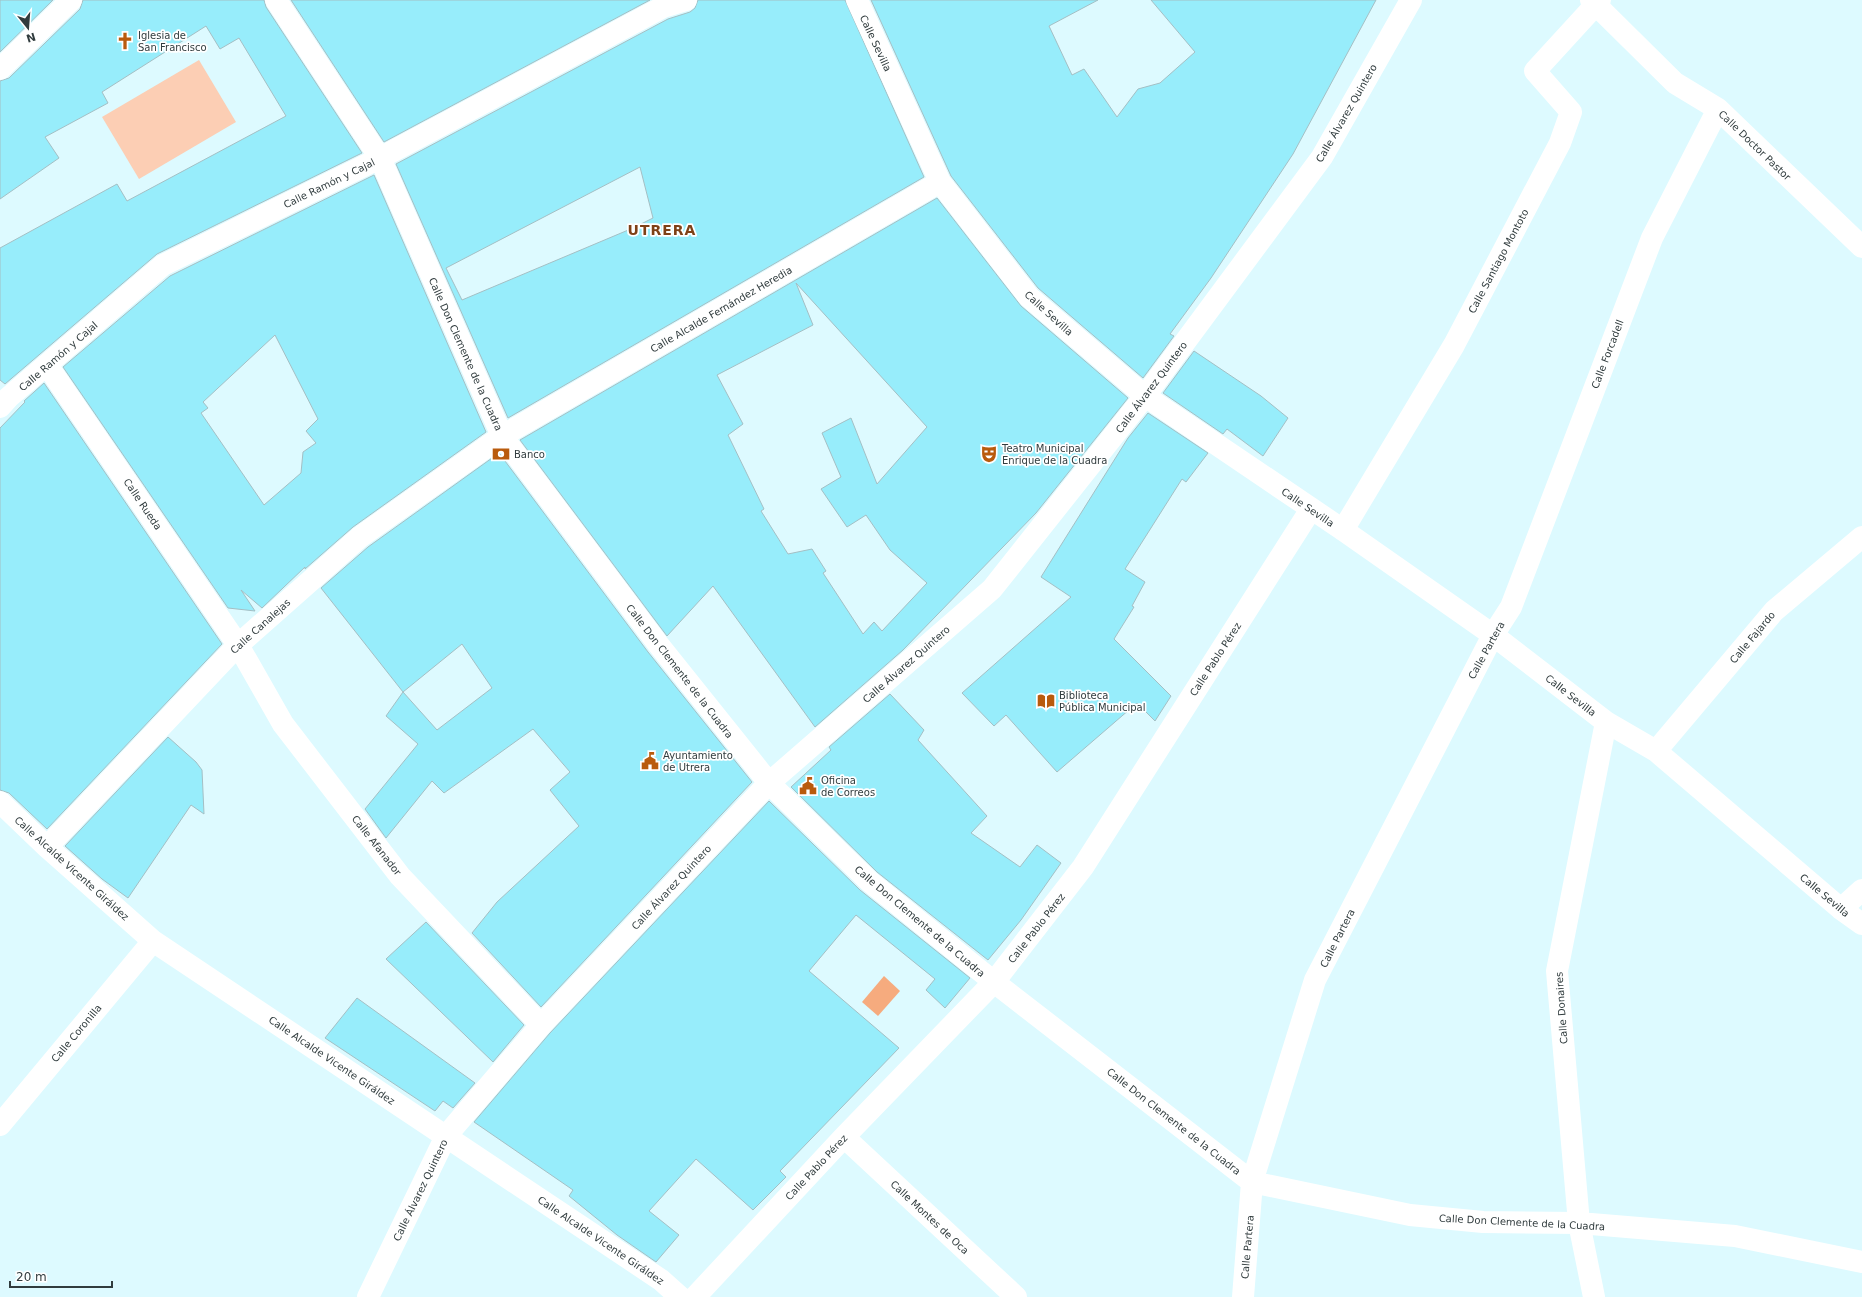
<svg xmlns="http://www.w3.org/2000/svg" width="1862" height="1297" viewBox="0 0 1862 1297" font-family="'DejaVu Sans',sans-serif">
<rect width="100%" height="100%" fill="#ddfaff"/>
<path fill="#fcceb4" d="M 199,60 L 236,122 L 139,179 L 102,117 Z"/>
<path fill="#f6ab7e" d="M 884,976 L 900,991 L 878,1016 L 862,1002 Z"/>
<path fill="#97edfb" stroke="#a4bfc4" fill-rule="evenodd" d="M 0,0 L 53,0 L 0,52 Z
M 83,0 L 264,0 L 266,7 L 362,153 L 157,254 L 5,384 L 0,380 L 0,248 L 117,184 L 127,201 L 286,116 L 239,38 L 220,49 L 206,26 L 102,92 L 108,103 L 45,137 L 59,158 L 0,199 L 0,81 L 9,78 L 80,9 Z
M 291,0 L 650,0 L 384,142 Z
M 698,0 L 845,0 L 924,177 L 508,418 L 396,164 L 668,19 L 690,12 L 695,8 ZM 640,167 L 653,218 L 633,228 L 462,300 L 446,268 Z
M 871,0 L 1098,0 L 1049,26 L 1072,75 L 1084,69 L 1117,117 L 1138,89 L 1160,83 L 1195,52 L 1151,0 L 1376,0 L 1293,154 L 1211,278 L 1170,334 L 1174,336 L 1143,378 L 1038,288 L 951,176 Z
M 374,175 L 486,432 L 353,527 L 305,569 L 305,567 L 262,608 L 241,590 L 255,611 L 228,608 L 63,367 L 170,276 ZM 275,335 L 318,419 L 306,431 L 316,443 L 303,452 L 301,473 L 264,505 L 201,413 L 208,408 L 203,402 Z
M 937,198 L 1021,306 L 1128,398 L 1036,513 L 903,650 L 815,727 L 713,586 L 667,636 L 520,440 ZM 796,283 L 927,427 L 877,484 L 851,418 L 822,433 L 841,477 L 821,489 L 847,527 L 866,515 L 890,550 L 927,583 L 882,631 L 874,622 L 863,634 L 823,573 L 826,571 L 812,549 L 788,554 L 761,511 L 764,509 L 728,435 L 743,424 L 717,375 L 813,325 Z
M 1194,351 L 1261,396 L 1288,418 L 1263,456 L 1227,429 L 1223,434 L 1163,393 Z
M 44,383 L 222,644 L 47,829 L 9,793 L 0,790 L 0,428 L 25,402 L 24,401 Z
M 1148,413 L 1208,453 L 1186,482 L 1182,479 L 1125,569 L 1145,582 L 1132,606 L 1134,607 L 1114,639 L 1171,696 L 1155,721 L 1137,703 L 1057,772 L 1006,715 L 994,726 L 962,693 L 1071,597 L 1041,577 L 1128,438 Z
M 499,453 L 648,652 L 752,782 L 541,1007 L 472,933 L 497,902 L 579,826 L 550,790 L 570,772 L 533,729 L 444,793 L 432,781 L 386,838 L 365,809 L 418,744 L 386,716 L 403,692 L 321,588 L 368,547 ZM 462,644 L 492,688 L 437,730 L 403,692 Z
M 890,694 L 924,730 L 918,740 L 987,816 L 971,833 L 1020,867 L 1037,845 L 1061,863 L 1021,920 L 988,960 L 877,872 L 791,787 L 831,750 L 829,747 Z
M 168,737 L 196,762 L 202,770 L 204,814 L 191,805 L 128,898 L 102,879 L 65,846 Z
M 769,801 L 860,890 L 970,978 L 945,1008 L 926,990 L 935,979 L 856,915 L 809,971 L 899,1048 L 780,1171 L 786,1177 L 753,1210 L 696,1159 L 649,1211 L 679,1235 L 656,1262 L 617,1235 L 569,1196 L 573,1190 L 474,1122 L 550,1033 Z
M 426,922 L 524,1025 L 493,1062 L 386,959 Z
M 357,998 L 475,1083 L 453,1108 L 443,1101 L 435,1111 L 325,1038 Z"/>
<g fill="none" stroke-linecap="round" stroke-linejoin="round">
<path stroke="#fff" stroke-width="22" d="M 276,0 L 380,158 L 502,436 L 658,644 L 769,783 L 869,881 L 994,982 L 1252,1182 L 1410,1215 L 1483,1222 L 1579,1223 L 1735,1236 L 1862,1262
M 857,0 L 940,182 L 1029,297 L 1145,396 L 1343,530 L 1493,635 L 1606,722 L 1656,751 L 1841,909 L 1862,924
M 1591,0 L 1675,83 L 1718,109 L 1862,247
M 0,69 L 71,0
M 47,365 L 238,645 L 283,724 L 400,876 L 541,1025
M 0,407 L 9,397 L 163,265 L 380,158 L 663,7 L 686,0
M 1343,530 L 1454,345 L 1560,143 L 1571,112 L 1535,71 L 1600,0
M 1656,751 L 1774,611 L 1862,537
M 0,802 L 47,847 L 153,941 L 661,1280 L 680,1297
M 47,847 L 238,645 L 360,537 L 502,436 L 940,182
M 1841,909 L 1862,890
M 0,1125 L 153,941
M 844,1137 L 1016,1297
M 368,1297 L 446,1136 L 541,1025 L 769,783 L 992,589 L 1145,396 L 1322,157 L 1411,0
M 695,1297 L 844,1137 L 994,982 L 1083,867 L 1311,509
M 1243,1297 L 1252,1182 L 1315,980 L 1493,635 L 1511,607 L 1652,238 L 1718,109
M 1594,1297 L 1579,1223 L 1557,971 L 1606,722"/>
</g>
<defs>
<g id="church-bare" transform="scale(1.38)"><path d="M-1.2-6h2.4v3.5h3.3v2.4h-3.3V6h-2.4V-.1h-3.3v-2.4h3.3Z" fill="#b95b0d" stroke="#fff" stroke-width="2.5" paint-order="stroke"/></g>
<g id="bank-bare" transform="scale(1.38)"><path d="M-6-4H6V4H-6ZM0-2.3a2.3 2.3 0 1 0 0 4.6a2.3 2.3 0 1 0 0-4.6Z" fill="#b95b0d" stroke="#fff" stroke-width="2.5" paint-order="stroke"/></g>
<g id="theatre-bare" transform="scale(1.38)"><path d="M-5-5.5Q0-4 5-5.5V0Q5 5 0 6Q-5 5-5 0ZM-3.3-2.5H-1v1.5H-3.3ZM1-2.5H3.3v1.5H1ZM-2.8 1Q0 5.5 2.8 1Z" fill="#b95b0d" stroke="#fff" stroke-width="2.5" paint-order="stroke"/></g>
<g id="library-bare" transform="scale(1.38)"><path d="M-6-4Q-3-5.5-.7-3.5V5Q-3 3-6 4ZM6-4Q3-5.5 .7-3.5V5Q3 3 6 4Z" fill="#b95b0d" stroke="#fff" stroke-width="2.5" paint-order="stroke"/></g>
<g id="civic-bare" transform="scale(1.38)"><path d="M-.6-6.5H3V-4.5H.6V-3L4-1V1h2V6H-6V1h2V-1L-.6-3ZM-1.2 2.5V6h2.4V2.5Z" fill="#b95b0d" stroke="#fff" stroke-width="2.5" paint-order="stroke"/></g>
</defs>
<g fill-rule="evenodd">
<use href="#church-bare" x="125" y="41"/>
<use href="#bank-bare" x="501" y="454"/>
<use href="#theatre-bare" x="989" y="454"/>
<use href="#library-bare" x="1046" y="701"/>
<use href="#civic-bare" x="650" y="761"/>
<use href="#civic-bare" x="808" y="786"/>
</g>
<g text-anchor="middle" stroke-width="3.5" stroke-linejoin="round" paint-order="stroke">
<g font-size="10" fill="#313c3e" stroke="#fff" text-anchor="start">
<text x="138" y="39">Iglesia de<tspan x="138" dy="12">San Francisco</tspan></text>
<text x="1002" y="452">Teatro Municipal<tspan x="1002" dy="12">Enrique de la Cuadra</tspan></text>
<text x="514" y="458">Banco</text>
<text x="1059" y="699">Biblioteca<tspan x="1059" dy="12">Pública Municipal</tspan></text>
<text x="663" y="759">Ayuntamiento<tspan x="663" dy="12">de Utrera</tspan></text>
<text x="821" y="784">Oficina<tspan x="821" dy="12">de Correos</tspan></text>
</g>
<g font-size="10" fill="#313c3e" stroke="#fff">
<text transform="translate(876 43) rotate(65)" y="4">Calle Sevilla</text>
<text transform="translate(1346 113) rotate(-60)" y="4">Calle Álvarez Quintero</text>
<text transform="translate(1755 145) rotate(44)" y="4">Calle Doctor Pastor</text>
<text transform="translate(329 183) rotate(-26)" y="4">Calle Ramón y Cajal</text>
<text transform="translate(1498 261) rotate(-62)" y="4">Calle Santiago Montoto</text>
<text transform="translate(721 309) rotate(-30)" y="4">Calle Alcalde Fernández Heredia</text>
<text transform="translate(1049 313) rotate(42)" y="4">Calle Sevilla</text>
<text transform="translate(466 354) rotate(66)" y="4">Calle Don Clemente de la Cuadra</text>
<text transform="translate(1607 354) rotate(-69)" y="4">Calle Forcadell</text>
<text transform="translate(58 356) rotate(-41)" y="4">Calle Ramón y Cajal</text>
<text transform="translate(1151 387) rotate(-53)" y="4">Calle Álvarez Quintero</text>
<text transform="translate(143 504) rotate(56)" y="4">Calle Rueda</text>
<text transform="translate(1308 507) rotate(34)" y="4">Calle Sevilla</text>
<text transform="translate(260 626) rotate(-42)" y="4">Calle Canalejas</text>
<text transform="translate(1752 637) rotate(-50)" y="4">Calle Fajardo</text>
<text transform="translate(1486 650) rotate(-61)" y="4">Calle Partera</text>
<text transform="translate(1215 659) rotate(-57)" y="4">Calle Pablo Pérez</text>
<text transform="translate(906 664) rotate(-41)" y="4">Calle Álvarez Quintero</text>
<text transform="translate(680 671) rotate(52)" y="4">Calle Don Clemente de la Cuadra</text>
<text transform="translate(1571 695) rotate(38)" y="4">Calle Sevilla</text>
<text transform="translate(377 845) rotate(52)" y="4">Calle Afanador</text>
<text transform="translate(72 868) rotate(42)" y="4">Calle Alcalde Vicente Giráldez</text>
<text transform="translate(671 887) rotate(-47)" y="4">Calle Álvarez Quintero</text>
<text transform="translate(1825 895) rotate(40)" y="4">Calle Sevilla</text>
<text transform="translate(920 921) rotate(40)" y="4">Calle Don Clemente de la Cuadra</text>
<text transform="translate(1036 928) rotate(-52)" y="4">Calle Pablo Pérez</text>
<text transform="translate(1337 938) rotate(-63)" y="4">Calle Partera</text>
<text transform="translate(1561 1008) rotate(-94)" y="4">Calle Donaires</text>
<text transform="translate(76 1033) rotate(-50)" y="4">Calle Coronilla</text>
<text transform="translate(332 1060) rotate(34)" y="4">Calle Alcalde Vicente Giráldez</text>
<text transform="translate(1174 1121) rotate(38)" y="4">Calle Don Clemente de la Cuadra</text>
<text transform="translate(816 1167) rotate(-47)" y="4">Calle Pablo Pérez</text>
<text transform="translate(420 1190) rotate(-64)" y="4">Calle Álvarez Quintero</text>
<text transform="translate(930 1217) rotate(43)" y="4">Calle Montes de Oca</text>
<text transform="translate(1522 1222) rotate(3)" y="4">Calle Don Clemente de la Cuadra</text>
<text transform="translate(601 1240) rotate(34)" y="4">Calle Alcalde Vicente Giráldez</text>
<text transform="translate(1247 1247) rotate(-85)" y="4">Calle Partera</text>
</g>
<g font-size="14" font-weight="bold" letter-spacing="1" fill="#7e4117" stroke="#fff">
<text x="662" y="235">UTRERA</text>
</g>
</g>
<g transform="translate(28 28) rotate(163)" stroke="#ffffff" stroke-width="3" paint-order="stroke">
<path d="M0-3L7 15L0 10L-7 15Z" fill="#313c3e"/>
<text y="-6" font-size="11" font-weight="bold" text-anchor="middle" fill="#313c3e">N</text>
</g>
<path d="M10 1281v6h102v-6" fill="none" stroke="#313c3e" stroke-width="2"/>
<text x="16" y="1281" font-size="12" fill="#313c3e" stroke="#ffffff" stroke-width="3" paint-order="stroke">20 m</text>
</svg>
